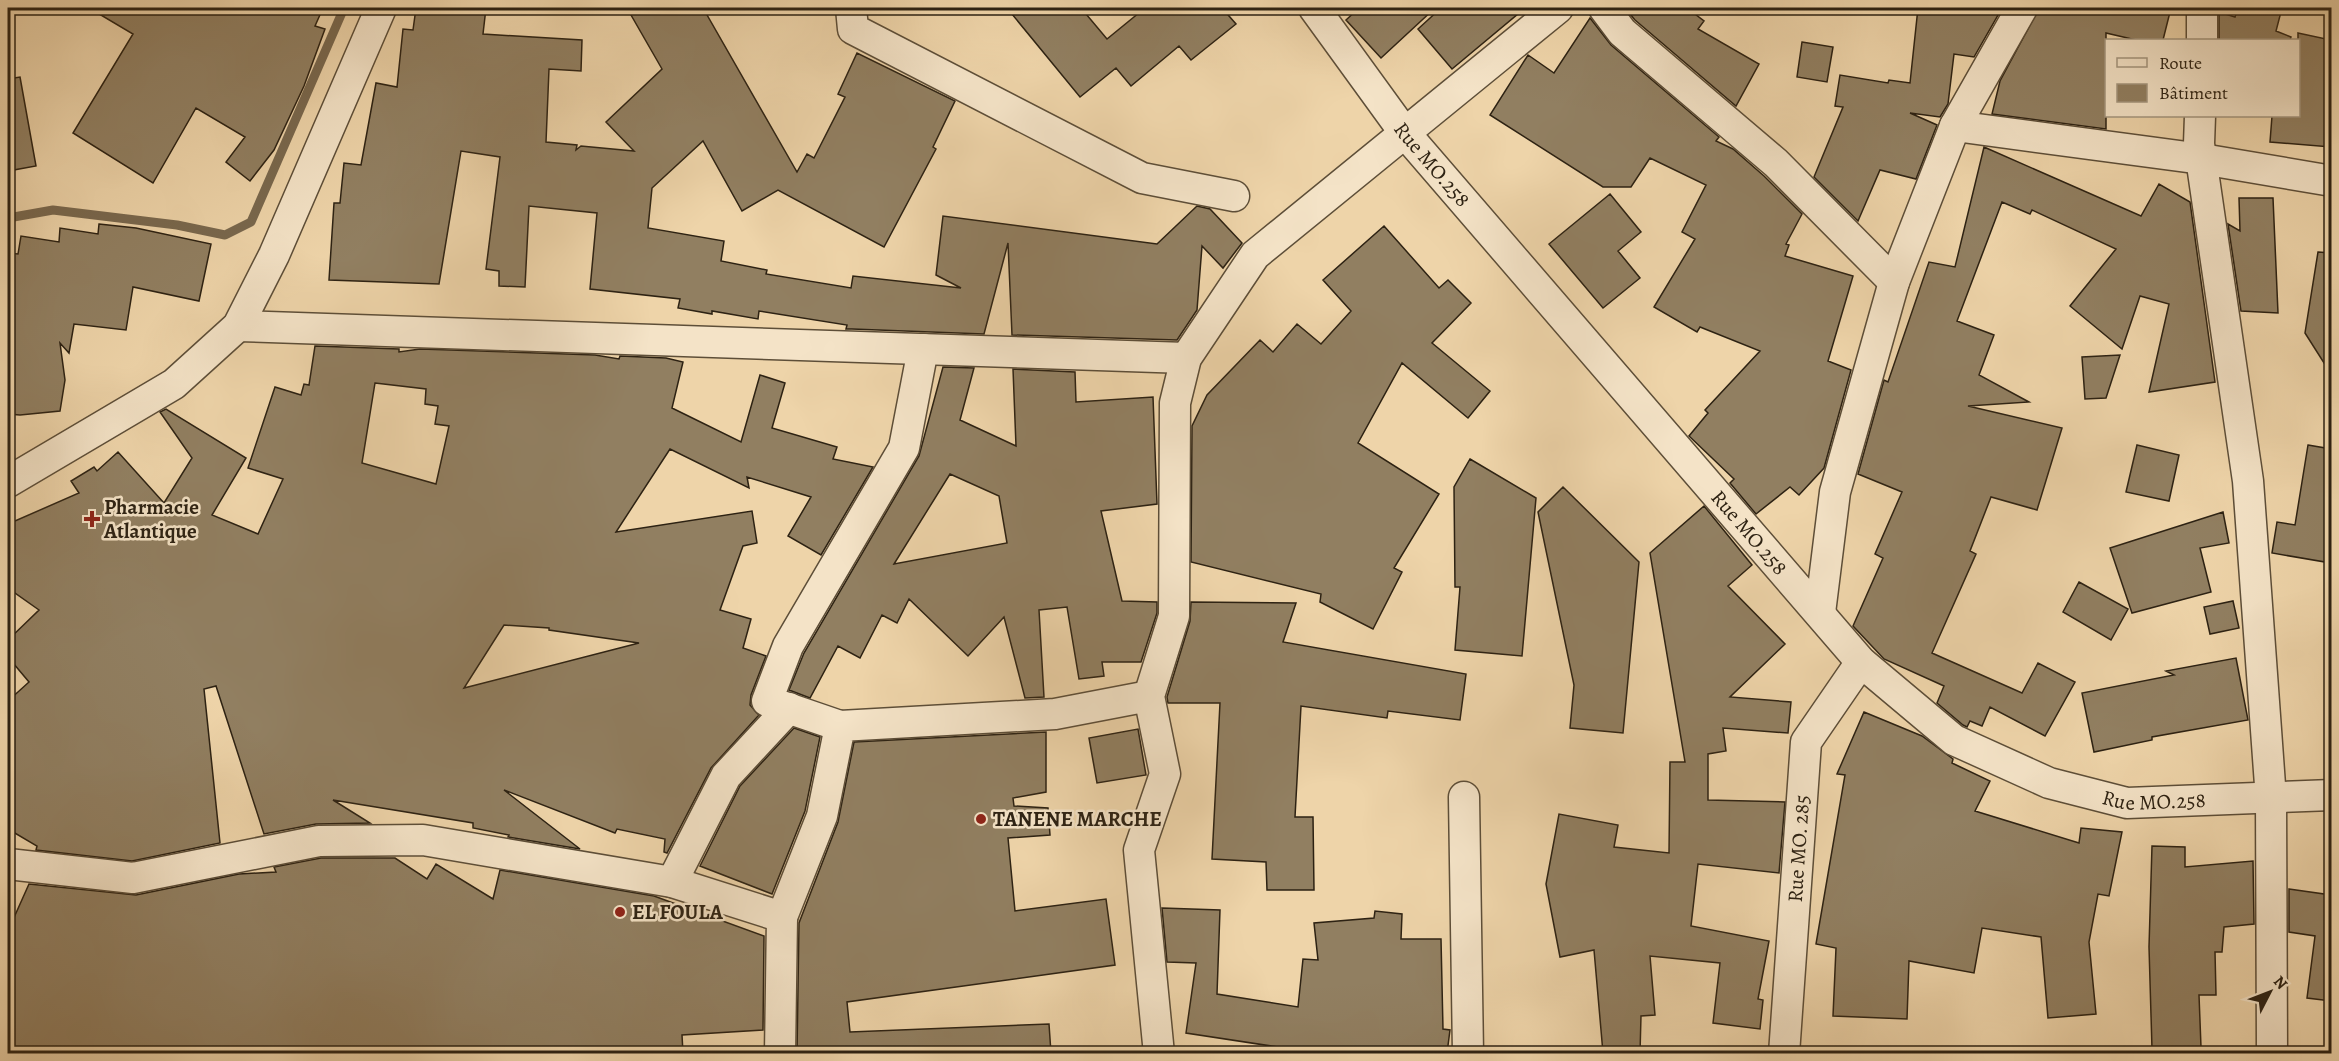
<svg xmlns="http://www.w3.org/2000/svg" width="2339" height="1061" viewBox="0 0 2339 1061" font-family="Alegreya,serif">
<rect width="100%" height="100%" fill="#eed4a9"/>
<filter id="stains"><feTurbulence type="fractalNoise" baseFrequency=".00333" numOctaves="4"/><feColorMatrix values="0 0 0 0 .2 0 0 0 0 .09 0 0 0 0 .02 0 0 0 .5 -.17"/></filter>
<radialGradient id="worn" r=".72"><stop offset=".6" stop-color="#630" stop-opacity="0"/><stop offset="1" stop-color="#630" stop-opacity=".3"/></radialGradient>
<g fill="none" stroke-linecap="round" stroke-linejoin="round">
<path stroke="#79684e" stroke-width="9" d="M 8,218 L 53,210 L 177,225 L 225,235 L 251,222 L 344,8"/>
</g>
<path fill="#917f61" stroke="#2d2213" stroke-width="1.5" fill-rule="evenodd" d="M 89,8 L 323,8 L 315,26 L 325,29 L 304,86 L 274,150 L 250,181 L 226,162 L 245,137 L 196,108 L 153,183 L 73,133 L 133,34 Z
M 416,8 L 486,8 L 483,34 L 582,40 L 581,71 L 549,69 L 546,142 L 577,145 L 576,150 L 581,146 L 634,151 L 606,122 L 662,69 L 627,8 L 703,8 L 797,172 L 807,154 L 814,158 L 845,97 L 838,94 L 857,53 L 955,101 L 933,147 L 936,149 L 884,247 L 778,190 L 742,211 L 703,141 L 652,188 L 648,228 L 724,241 L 721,261 L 767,270 L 766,274 L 851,288 L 853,276 L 961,288 L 936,275 L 943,216 L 1157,244 L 1197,206 L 1210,209 L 1242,243 L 1223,268 L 1202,246 L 1197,310 L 1177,340 L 1012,335 L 1008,243 L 984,334 L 852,329 L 846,329 L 847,325 L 759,311 L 758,319 L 712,311 L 712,314 L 678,308 L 680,299 L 590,289 L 597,213 L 529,206 L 525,287 L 499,286 L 499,271 L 486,269 L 500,157 L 461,151 L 439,284 L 329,280 L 334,203 L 340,203 L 344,163 L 361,165 L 376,83 L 397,87 L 403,29 L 413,30 Z
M 1007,8 L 1081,8 L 1107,39 L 1145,8 L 1222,8 L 1236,24 L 1191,60 L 1179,46 L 1131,86 L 1116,68 L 1080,97 Z
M 1359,8 L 1435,8 L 1381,58 L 1346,20 Z
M 1441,8 L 1525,8 L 1452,69 L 1418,29 Z
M 1625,8 L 1687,8 L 1704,21 L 1698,29 L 1759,64 L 1736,106 L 1635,20 Z
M 1918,8 L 2002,8 L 1974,57 L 1954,54 L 1948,104 L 1940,117 L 1910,113 L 1937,125 L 1916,179 L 1880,170 L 1858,221 L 1814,177 L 1843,107 L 1835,106 L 1840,75 L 1888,83 L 1889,80 L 1910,83 Z
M 2039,8 L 2151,8 L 2170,12 L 2163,40 L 2136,40 L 2106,33 L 2106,129 L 1992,114 L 2000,81 Z
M 2238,8 L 2282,8 L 2276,31 L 2291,37 L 2290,40 L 2219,40 L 2219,12 L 2235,17 Z
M 1590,18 L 1611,45 L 1719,137 L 1716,141 L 1733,149 L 1764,176 L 1802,214 L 1786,244 L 1789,245 L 1785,256 L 1853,276 L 1828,361 L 1851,370 L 1824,468 L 1799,495 L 1790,487 L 1756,514 L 1730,483 L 1734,479 L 1689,436 L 1708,413 L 1705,410 L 1760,351 L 1700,327 L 1697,332 L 1654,307 L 1695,239 L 1682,232 L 1706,185 L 1650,158 L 1631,187 L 1603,187 L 1490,115 L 1528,55 L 1554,73 Z
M 2298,33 L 2331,40 L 2331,147 L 2270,142 L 2272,116 L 2298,116 Z
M 1802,42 L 1833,47 L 1827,82 L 1797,77 Z
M 20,77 L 36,166 L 8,171 L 8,79 Z
M 1984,147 L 2141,216 L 2159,184 L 2190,202 L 2215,382 L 2149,392 L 2169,304 L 2140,296 L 2122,349 L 2070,306 L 2116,249 L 2032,210 L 2030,214 L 2002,202 L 1957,321 L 1994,335 L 1979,375 L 2029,402 L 1968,406 L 2062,428 L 2037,510 L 1991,497 L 1970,551 L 1976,554 L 1932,653 L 2022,693 L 2038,663 L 2075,682 L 2045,736 L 1990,707 L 1982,726 L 1970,721 L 1967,727 L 1963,725 L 1937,703 L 1944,686 L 1884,659 L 1853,626 L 1883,558 L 1875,554 L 1902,492 L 1858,474 L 1884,380 L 1888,382 L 1929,262 L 1955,267 Z
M 1610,194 L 1641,232 L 1618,251 L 1640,278 L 1603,308 L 1549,244 Z
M 2239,198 L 2273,198 L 2278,313 L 2241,311 L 2228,224 L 2240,231 Z
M 99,224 L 136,228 L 211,244 L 199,301 L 133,287 L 126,330 L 74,324 L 69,353 L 60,343 L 65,380 L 60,411 L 20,415 L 8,414 L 8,253 L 18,254 L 21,236 L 59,242 L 60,228 L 98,234 Z
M 1384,226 L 1439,288 L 1448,280 L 1471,303 L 1432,343 L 1490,391 L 1468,418 L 1402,363 L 1358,443 L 1439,494 L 1394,568 L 1402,572 L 1373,629 L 1320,602 L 1321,594 L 1191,562 L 1192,426 L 1207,395 L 1260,340 L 1273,352 L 1297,324 L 1321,344 L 1351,311 L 1323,280 Z
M 2318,252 L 2331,253 L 2331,374 L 2305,333 Z
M 315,346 L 399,349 L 399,352 L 420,349 L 595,355 L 619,359 L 620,356 L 666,358 L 683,362 L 672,408 L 741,442 L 760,375 L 785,383 L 772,428 L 837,447 L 833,459 L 873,467 L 821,555 L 788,536 L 811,497 L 747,477 L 749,488 L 670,449 L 616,532 L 752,511 L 757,543 L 743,546 L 720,610 L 751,619 L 743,648 L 766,656 L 751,695 L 750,705 L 759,715 L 711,768 L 667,853 L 664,852 L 665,839 L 617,829 L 615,833 L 504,790 L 580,849 L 508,837 L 509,835 L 473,828 L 473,823 L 333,800 L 370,823 L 316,824 L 264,834 L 216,686 L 204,689 L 220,843 L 132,861 L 36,850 L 37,846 L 8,829 L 8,701 L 29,682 L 8,657 L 8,640 L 39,610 L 8,588 L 8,524 L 79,493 L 71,481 L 94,467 L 97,471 L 118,452 L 164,503 L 192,458 L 160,412 L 166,409 L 246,458 L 212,515 L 258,534 L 283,479 L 248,468 L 275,387 L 301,395 L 304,384 L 309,385 ZM 375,383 L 426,389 L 425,404 L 438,406 L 435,424 L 449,426 L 436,484 L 362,463 ZM 504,625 L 549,628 L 549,630 L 639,643 L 464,688 Z
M 2120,355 L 2106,398 L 2085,399 L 2082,357 Z
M 943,367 L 974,368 L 960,420 L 1016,446 L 1013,369 L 1075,372 L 1076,402 L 1153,397 L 1157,504 L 1101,511 L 1122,601 L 1157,602 L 1157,613 L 1141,662 L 1102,662 L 1104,676 L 1079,679 L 1067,607 L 1039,610 L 1044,697 L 1025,698 L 1004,617 L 968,656 L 909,599 L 897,623 L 882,615 L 860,658 L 838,646 L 810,698 L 789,690 L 804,653 L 919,456 ZM 950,474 L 999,496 L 1007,543 L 894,564 Z
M 2137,445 L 2179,455 L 2169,501 L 2126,492 Z
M 2308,445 L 2331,449 L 2331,563 L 2272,553 L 2277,522 L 2295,525 Z
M 1470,459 L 1536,498 L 1522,656 L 1455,650 L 1460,587 L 1455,587 L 1454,487 Z
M 1563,487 L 1639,562 L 1623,733 L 1570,728 L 1574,685 L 1538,512 Z
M 1704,506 L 1752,565 L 1728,586 L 1785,644 L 1730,697 L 1791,702 L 1788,733 L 1723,728 L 1726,751 L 1708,754 L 1708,800 L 1785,802 L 1779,873 L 1698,864 L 1691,926 L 1769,941 L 1758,999 L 1763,1000 L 1760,1029 L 1713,1023 L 1720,963 L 1650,956 L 1655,1015 L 1641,1016 L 1640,1053 L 1603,1053 L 1594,950 L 1560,957 L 1546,884 L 1559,814 L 1618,825 L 1614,847 L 1669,853 L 1670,762 L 1685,762 L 1650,553 Z
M 2223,512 L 2229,543 L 2200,548 L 2211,592 L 2132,613 L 2110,548 Z
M 2079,582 L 2128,609 L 2111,640 L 2063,612 Z
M 2233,601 L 2239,628 L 2210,634 L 2204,607 Z
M 1191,602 L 1296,603 L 1283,642 L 1466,674 L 1460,720 L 1388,711 L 1387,718 L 1301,706 L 1295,817 L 1313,817 L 1314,890 L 1267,890 L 1266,862 L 1212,859 L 1220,703 L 1168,703 L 1167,697 L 1190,621 Z
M 2236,658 L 2248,720 L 2152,737 L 2152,740 L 2094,752 L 2082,693 L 2174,675 L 2166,671 Z
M 1864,712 L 1922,736 L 1953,759 L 1952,763 L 1990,781 L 1975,811 L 2079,843 L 2081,828 L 2122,832 L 2109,896 L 2098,894 L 2089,942 L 2096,1014 L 2048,1018 L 2041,937 L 1982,928 L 1974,973 L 1909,961 L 1907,1019 L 1833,1016 L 1836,948 L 1816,944 L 1845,775 L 1837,774 Z
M 794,728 L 820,737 L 805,811 L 772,894 L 700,866 L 740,786 Z
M 1138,729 L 1146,775 L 1097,783 L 1089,738 Z
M 1046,732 L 1046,792 L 1013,798 L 1014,806 L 1048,808 L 1050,835 L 1008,838 L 1015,911 L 1106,899 L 1115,965 L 847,1002 L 850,1032 L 1049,1024 L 1051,1053 L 797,1053 L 799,923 L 838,822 L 854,742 Z
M 2152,846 L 2185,847 L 2185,867 L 2253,861 L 2254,924 L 2224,927 L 2222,952 L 2215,952 L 2216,995 L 2199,995 L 2201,1047 L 2152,1049 L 2149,947 Z
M 321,858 L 395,858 L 427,879 L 436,864 L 493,899 L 500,870 L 654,896 L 764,936 L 763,1030 L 682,1035 L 683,1053 L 8,1053 L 8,1000 L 13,952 L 8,950 L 8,931 L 29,884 L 136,895 L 239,874 L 276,872 L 274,867 Z
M 2289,889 L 2331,895 L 2331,1001 L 2307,998 L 2315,936 L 2289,932 Z
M 1162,908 L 1220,910 L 1217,994 L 1298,1007 L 1303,959 L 1318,960 L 1314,923 L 1374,918 L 1375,911 L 1402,914 L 1401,939 L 1441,939 L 1443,1029 L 1450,1030 L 1447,1053 L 1317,1053 L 1186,1033 L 1196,963 L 1167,962 Z"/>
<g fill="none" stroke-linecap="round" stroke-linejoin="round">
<g stroke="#5d4e38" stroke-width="33">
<g id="minor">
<path d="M 851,8 L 853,29 L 1142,178 L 1234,196"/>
<path id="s1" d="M 1314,8 L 1404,132 L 1861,662 L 1954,740 L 2049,783 L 2127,803 L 2332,795"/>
<path d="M 1604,8 L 1622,32 L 1776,163 L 1894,282"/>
<path d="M 2202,40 L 2202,8"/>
<path d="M 2200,116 L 2199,144 L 2248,481 L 2271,799 L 2272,1054"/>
<path d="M 1955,126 L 2202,159 L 2332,181"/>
<path d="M 238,326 L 1186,358"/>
<path d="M 8,482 L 174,384 L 238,326 L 274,255 L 381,8"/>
<path d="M 1820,613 L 1835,492 L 1894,282 L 1955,126 L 2022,8"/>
<path d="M 840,726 L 767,701 L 788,646 L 904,448 L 923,349"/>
<path d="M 1464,797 L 1468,1054"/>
<path d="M 8,864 L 133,878 L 319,841 L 423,840 L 672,882 L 782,917 L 780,1054"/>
<path d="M 672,882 L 726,776 L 789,708"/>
<path d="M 782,917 L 822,816 L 840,726 L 1055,714 L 1149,696"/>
<path d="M 1159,1054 L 1139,850 L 1165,774 L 1149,696 L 1174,616 L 1175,403 L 1186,358 L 1255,255 L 1558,8"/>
<path id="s2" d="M 1784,1054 L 1806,742 L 1861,662"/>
</g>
</g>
<use href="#minor" stroke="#f4e3c7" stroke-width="30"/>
</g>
<g fill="#8f2418" stroke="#f4e3c7" stroke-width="2">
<path d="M89 510h6v6h6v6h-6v6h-6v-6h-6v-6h6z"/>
<circle cx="981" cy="819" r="6"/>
<circle cx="620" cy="912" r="6"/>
</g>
<g text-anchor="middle" stroke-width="5" stroke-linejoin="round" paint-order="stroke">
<g font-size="21" fill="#2d2213" stroke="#f4e3c7">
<text dy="7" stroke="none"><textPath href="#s1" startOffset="196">Rue MO.258</textPath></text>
<text dy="7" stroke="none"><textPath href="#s1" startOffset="682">Rue MO.258</textPath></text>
<text dy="7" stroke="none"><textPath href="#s1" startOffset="1186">Rue MO.258</textPath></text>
<text dy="7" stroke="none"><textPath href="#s2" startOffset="206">Rue MO. 285</textPath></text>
</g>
<g font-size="21" font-weight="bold" fill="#2d2213" stroke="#f4e3c7" text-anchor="start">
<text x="104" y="514">Pharmacie<tspan x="104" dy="24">Atlantique</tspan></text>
<text x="993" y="826">TANENE MARCHE</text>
<text x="632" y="919">EL FOULA</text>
</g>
</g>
<rect width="2339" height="1061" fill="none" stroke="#eed4a9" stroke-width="30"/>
<rect x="9" y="9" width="2321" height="1043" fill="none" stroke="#2d2213" stroke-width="3"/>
<rect x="15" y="15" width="2309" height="1031" fill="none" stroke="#2d2213" stroke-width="1.5"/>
<rect x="2105" y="39" width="195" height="78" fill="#f4e3c7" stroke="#a4967f" stroke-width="1.5"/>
<rect x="2117" y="58" width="30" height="9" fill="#f4e3c7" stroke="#a4967f" stroke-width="1.5"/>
<text x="2159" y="69" font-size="18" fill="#2d2213">Route</text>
<rect x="2117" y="84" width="30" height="18" fill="#917f61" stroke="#a4967f" stroke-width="1.5"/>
<text x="2159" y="99" font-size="18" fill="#2d2213">Bâtiment</text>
<g transform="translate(2270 992) rotate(48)" stroke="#f4e3c7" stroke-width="4.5" paint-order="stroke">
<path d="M0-4.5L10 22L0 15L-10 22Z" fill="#2d2213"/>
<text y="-9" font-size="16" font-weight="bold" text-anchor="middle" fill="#2d2213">N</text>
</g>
<rect width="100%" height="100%" filter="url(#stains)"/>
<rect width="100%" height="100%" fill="url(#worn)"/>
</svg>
